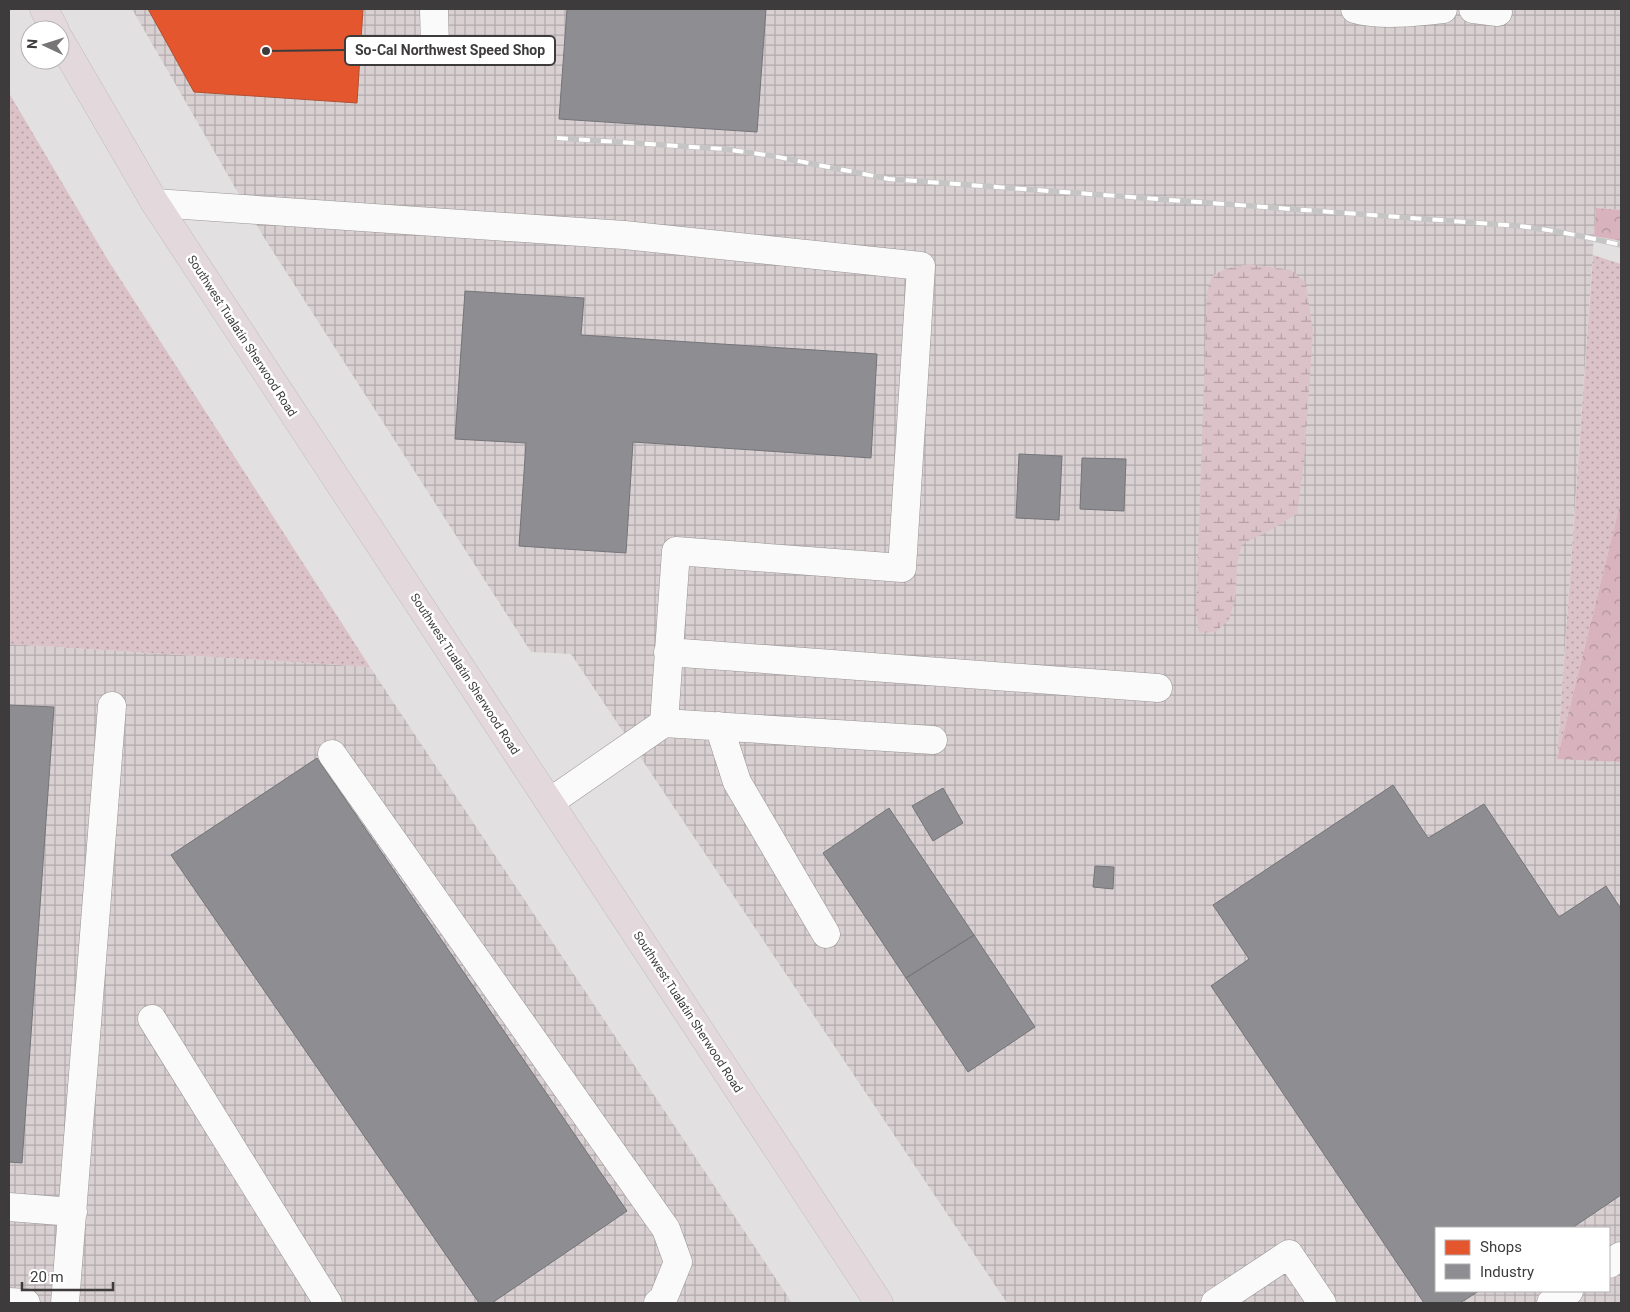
<svg xmlns="http://www.w3.org/2000/svg" width="1630" height="1312" viewBox="0 0 1630 1312" font-family="Roboto,sans-serif">
<defs>
<pattern id="industrial-grid" width="8" height="8" patternUnits="userSpaceOnUse" patternTransform="scale(1.25)"><rect width="8" height="8" fill="#d9d0d2"/><path d="M0 4h8M4 0v8" fill="none" stroke="#b1aaac"/></pattern>
<pattern id="grass-dots" width="8" height="8" patternUnits="userSpaceOnUse" patternTransform="scale(1.25)"><rect width="8" height="8" fill="#dbc2c8"/><path d="M2 2h.1M6 6h.1" fill="none" stroke="#b39fa4" stroke-width="1.8" stroke-linecap="round"/></pattern>
<pattern id="forest-crowns" width="20" height="18" patternUnits="userSpaceOnUse" patternTransform="scale(1.25)"><rect width="20" height="18" fill="#d8b3bd"/><path d="M2 6a3 3 0 1 1 6 0M12 15a3 3 0 1 1 6 0" fill="none" stroke="#b0939b"/></pattern>
<pattern id="wetland-marsh" width="20" height="14" patternUnits="userSpaceOnUse" patternTransform="scale(1.25)"><rect width="20" height="14" fill="#dbc2c8"/><path d="M1 5h8M5 5V1M11 12h8M15 12V8" fill="none" stroke="#b39fa4"/></pattern>
</defs>
<rect width="100%" height="100%" fill="#e3e0e1"/>
<path fill="url(#industrial-grid)" fill-rule="evenodd" d="M 132,9 L 1621,9 L 1621,210 L 1596,208 L 1557,758 L 1621,762 L 1621,1303 L 1007,1303 L 571,654 L 531,652 L 263,236 ZM 1436,1228 L 1609,1228 L 1609,1291 L 1436,1291 Z
M 9,644 L 370,667 L 792,1303 L 9,1303 Z"/>
<path fill="url(#grass-dots)" d="M 9,93 L 106,257 L 370,667 L 9,644 Z
M 1593,255 L 1621,264 L 1621,500 L 1557,759 Z"/>
<path fill="url(#forest-crowns)" d="M 1596,208 L 1621,210 L 1621,241 L 1594,236 Z
M 1621,500 L 1621,762 L 1557,759 Z"/>
<path fill="url(#wetland-marsh)" d="M 1249,264 L 1291,270 L 1306,283 L 1313,332 L 1304,462 L 1297,514 L 1267,532 L 1242,544 L 1237,563 L 1236,594 L 1229,620 L 1215,632 L 1199,633 L 1196,611 L 1207,292 L 1212,276 L 1225,269 Z"/>
<path fill="#e4572e" stroke="#b24f32" d="M 148,9 L 363,9 L 357,103 L 194,92 Z"/>
<path fill="#8d8d92" stroke="#757478" d="M 567,9 L 766,9 L 757,132 L 559,119 Z
M 465,291 L 584,298 L 581,335 L 877,354 L 871,458 L 633,442 L 626,553 L 519,546 L 526,443 L 455,439 Z
M 1019,454 L 1062,456 L 1059,520 L 1016,518 Z
M 1082,458 L 1126,459 L 1124,511 L 1080,509 Z
M 9,705 L 54,707 L 22,1163 L 9,1162 Z
M 317,758 L 627,1211 L 492,1303 L 479,1303 L 171,855 Z
M 1393,785 L 1428,838 L 1484,804 L 1559,917 L 1606,886 L 1621,909 L 1621,1195 L 1572,1228 L 1436,1228 L 1436,1291 L 1479,1291 L 1460,1303 L 1424,1303 L 1211,986 L 1249,959 L 1213,905 Z
M 943,788 L 963,823 L 933,841 L 912,806 Z
M 889,808 L 974,935 L 906,978 L 823,853 Z
M 1095,866 L 1114,867 L 1113,889 L 1093,887 Z
M 974,935 L 1035,1027 L 968,1072 L 906,978 Z"/>
<g fill="none" stroke-linecap="round" stroke-linejoin="round">
<g stroke="#989596" stroke-width="29">
<path id="minor" d="M 434,9 L 435,49
M 1355,9 C 1379,16 1417,12 1443,9
M 1473,9 L 1498,12
M 155,203 L 624,235 L 921,266 L 902,568 L 676,551 L 664,723
M 668,652 L 1158,688
M 719,726 L 737,782 L 826,934
M 332,754 L 666,1229 L 678,1262 L 663,1299 L 658,1303
M 550,802 L 664,723 L 933,740
M 152,1019 L 328,1303
M 9,1207 L 73,1212
M 1609,1264 L 1621,1256
M 9,1302 L 26,1303
M 65,1303 L 112,706
M 1215,1303 L 1289,1254 L 1322,1303
M 1551,1303 L 1569,1291"/>
</g>
<g stroke="#bfbebf" stroke-width="29">
<path id="highway" d="M 44,9 L 55,30
M 60,40 L 155,203 L 879,1303"/>
</g>
<use href="#minor" stroke="#fbfafa" stroke-width="28"/>
<use href="#highway" stroke="#e3d8db" stroke-width="28"/>
<g stroke="#c6c5c5" stroke-width="5.5">
<path id="rail" d="M 557,138 L 724,149 L 773,156 L 889,179 L 1519,226 C 1553,230 1587,237 1621,245"/>
</g>
<use href="#rail" stroke="#fff" stroke-width="4" stroke-dasharray="11" stroke-linecap="butt"/>
</g>
<g text-anchor="middle" stroke-width="5" stroke-linejoin="round" paint-order="stroke">
<g font-size="12" fill="#3d3b3b" stroke="#fff">
<text transform="translate(242 336) rotate(57)" y="4">Southwest Tualatin Sherwood Road</text>
<text transform="translate(465 674) rotate(57)" y="4">Southwest Tualatin Sherwood Road</text>
<text transform="translate(688 1012) rotate(57)" y="4">Southwest Tualatin Sherwood Road</text>
</g>
</g>
<path fill="none" stroke="#3d3b3b" stroke-width="2" d="M266 51L345 50"/>
<circle fill="#3d3b3b" stroke="#fff" stroke-width="2" cx="266" cy="51" r="5"/>
<rect fill="#fff" stroke="#3d3b3b" stroke-width="2" x="345" y="36" width="210" height="29" rx="5"/>
<g font-size="14" text-anchor="middle" font-weight="bold" fill="#3d3b3b">
<text x="450" y="55">So-Cal Northwest Speed Shop</text>
</g>
<rect width="1630" height="1312" fill="none" stroke="#3d3b3b" stroke-width="20"/>
<rect x="1435" y="1227" width="175" height="65" fill="#ffffff" stroke="#b1b1b1"/>
<rect x="1445" y="1240" width="25" height="15" fill="#e4572e" stroke="#b1b1b1"/>
<text x="1480" y="1252" font-size="15" fill="#3d3b3b">Shops</text>
<rect x="1445" y="1264" width="25" height="15" fill="#8d8d92" stroke="#b1b1b1"/>
<text x="1480" y="1277" font-size="15" fill="#3d3b3b">Industry</text>
<g transform="translate(45 45) rotate(274)"><circle r="24" fill="#ffffff" stroke="#b1b1b1"/>
<path d="M0-4L9 19L0 12L-9 19Z" fill="#777575"/>
<text y="-8" font-size="14" font-weight="bold" text-anchor="middle" fill="#3d3b3b">N</text>
</g>
<path d="M22 1282v8h91v-8" fill="none" stroke="#3d3b3b" stroke-width="2.5"/>
<text x="30" y="1282" font-size="15" fill="#3d3b3b" stroke="#ffffff" stroke-width="4" paint-order="stroke">20 m</text>
</svg>
